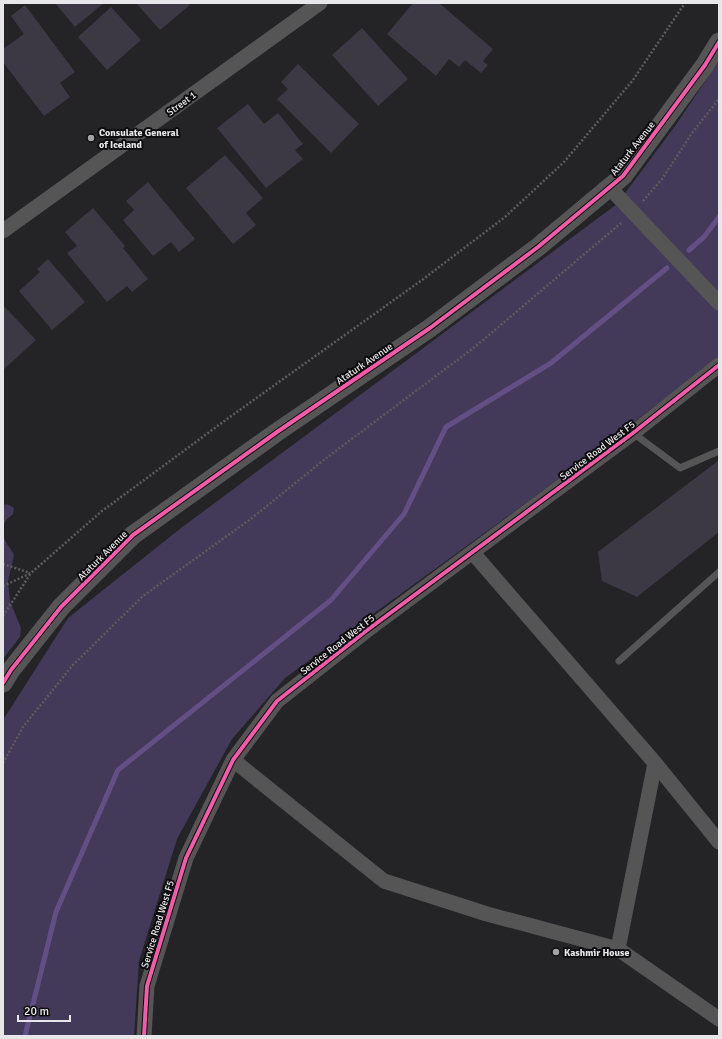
<svg xmlns="http://www.w3.org/2000/svg" width="722" height="1039" viewBox="0 0 722 1039" font-family="Signika,sans-serif">
<rect width="100%" height="100%" fill="#242326"/>
<path fill="#433958" d="M 719,61 L 719,357 L 567,473 L 285,678 L 232,739 L 177,839 L 139,961 L 134,1036 L 3,1036 L 3,720 L 68,618 L 181,528 L 617,204 L 675,126 Z
M 7,504 L 14,508 L 13,514 C 8,518 4,521 3,528 L 3,505 Z
M 3,535 C 5,543 11,548 14,555 L 8,582 L 10,601 L 21,628 L 20,637 L 3,659 Z"/>
<g fill="none" stroke-linecap="round" stroke-linejoin="round">
<path stroke="#625085" stroke-width="5" d="M 689,250 L 704,237 L 719,217
M 25,1036 L 56,912 L 118,770 L 331,600 L 404,514 L 446,427 L 551,363 L 667,268"/>
</g>
<path fill="#3c3844" d="M 55,3 L 104,3 L 75,27 Z
M 136,3 L 188,3 L 190,5 L 160,30 Z
M 413,3 L 439,3 L 493,49 L 483,61 L 488,65 L 481,73 L 465,60 L 459,67 L 449,59 L 436,76 L 387,34 Z
M 25,5 L 75,72 L 60,83 L 70,97 L 44,116 L 3,62 L 3,49 L 24,34 L 11,16 Z
M 111,7 L 141,40 L 107,70 L 78,37 Z
M 362,28 L 408,79 L 378,106 L 332,55 Z
M 298,64 L 359,124 L 331,153 L 277,99 L 288,89 L 281,82 Z
M 248,104 L 264,124 L 278,113 L 303,144 L 295,150 L 303,159 L 266,188 L 217,128 Z
M 225,155 L 263,198 L 246,213 L 256,225 L 233,244 L 186,188 Z
M 148,182 L 195,239 L 179,252 L 171,242 L 153,256 L 123,220 L 134,210 L 126,201 Z
M 93,208 L 125,246 L 123,248 L 148,279 L 132,292 L 127,286 L 107,302 L 67,253 L 77,246 L 65,232 Z
M 48,259 L 85,302 L 52,330 L 19,291 L 40,272 L 37,269 Z
M 3,305 L 36,340 L 3,370 Z
M 719,460 L 719,532 L 637,597 L 602,581 L 598,552 Z"/>
<g fill="none" stroke-linecap="round" stroke-linejoin="round">
<path stroke="#5c5c5d" stroke-width="2.5" stroke-dasharray="2 2" stroke-linecap="butt" d="M 643,201 L 662,179 L 692,133 L 719,99
M 3,564 L 30,573
M 3,586 L 31,573 L 102,511 L 227,419 L 422,280 L 505,217 L 564,162 L 633,80 L 685,3
M 3,616 L 31,573
M 3,763 L 23,727 L 72,666 L 143,596 L 252,518 L 325,459 L 476,346 L 621,223"/>
<path stroke="#555556" stroke-width="7" d="M 633,433 L 680,468 L 719,451
M 619,661 L 719,572"/>
<path stroke="#555556" stroke-width="15" d="M 609,187 L 719,303
M 3,231 L 320,3
M 473,553 L 655,763 L 719,842
M 233,760 L 384,881 L 487,914 L 618,949 L 719,1019
M 618,949 L 655,763
M 144,1036 L 147,986 L 186,858 L 233,760 L 277,701 L 366,631 L 633,433 L 719,365"/>
<path stroke="#555556" stroke-width="19" d="M 3,683 L 11,670 L 61,607 L 133,535 L 277,432 L 430,328 L 538,247 L 623,176 L 705,65 L 719,42"/>
<g stroke="#0d0c0e" stroke-width="6">
<path id="cycleway" d="M 3,683 L 11,670 L 61,607 L 133,535 L 277,432 L 430,328 L 538,247 L 623,176 L 705,65 L 719,42
M 144,1036 L 147,986 L 186,858 L 233,760 L 277,701 L 366,631 L 633,433 L 719,365"/>
</g>
<use href="#cycleway" stroke="#f35aa7" stroke-width="4"/>
</g>
<g fill="#a3a2a5" stroke="#0d0c0e" stroke-width="1.5">
<circle cx="91" cy="138" r="4"/>
<circle cx="556" cy="952" r="4"/>
</g>
<g text-anchor="middle" stroke-width="4" stroke-linejoin="round" paint-order="stroke">
<g font-size="10" fill="#e7e7ea" stroke="#0d0c0e">
<text transform="translate(181 103) rotate(-36)" y="4">Street 1</text>
<text transform="translate(632 148) rotate(-52)" y="4">Ataturk Avenue</text>
<text transform="translate(364 363) rotate(-34)" y="4">Ataturk Avenue</text>
<text transform="translate(597 450) rotate(-37)" y="4">Service Road West F5</text>
<text transform="translate(102 555) rotate(-45)" y="4">Ataturk Avenue</text>
<text transform="translate(337 644) rotate(-38)" y="4">Service Road West F5</text>
<text transform="translate(157 924) rotate(-73)" y="4">Service Road West F5</text>
</g>
<g font-size="10" font-weight="bold" fill="#e7e7ea" stroke="#0d0c0e" text-anchor="start">
<text x="99" y="136">Consulate General<tspan x="99" dy="12">of Iceland</tspan></text>
<text x="564" y="956">Kashmir House</text>
</g>
</g>
<rect width="722" height="1039" fill="none" stroke="#e7e7ea" stroke-width="8"/>
<path d="M18 1015v6h52v-6" fill="none" stroke="#e7e7ea" stroke-width="2"/>
<text x="24" y="1015" font-size="12" fill="#e7e7ea" stroke="#0d0c0e" stroke-width="3" paint-order="stroke">20 m</text>
</svg>
